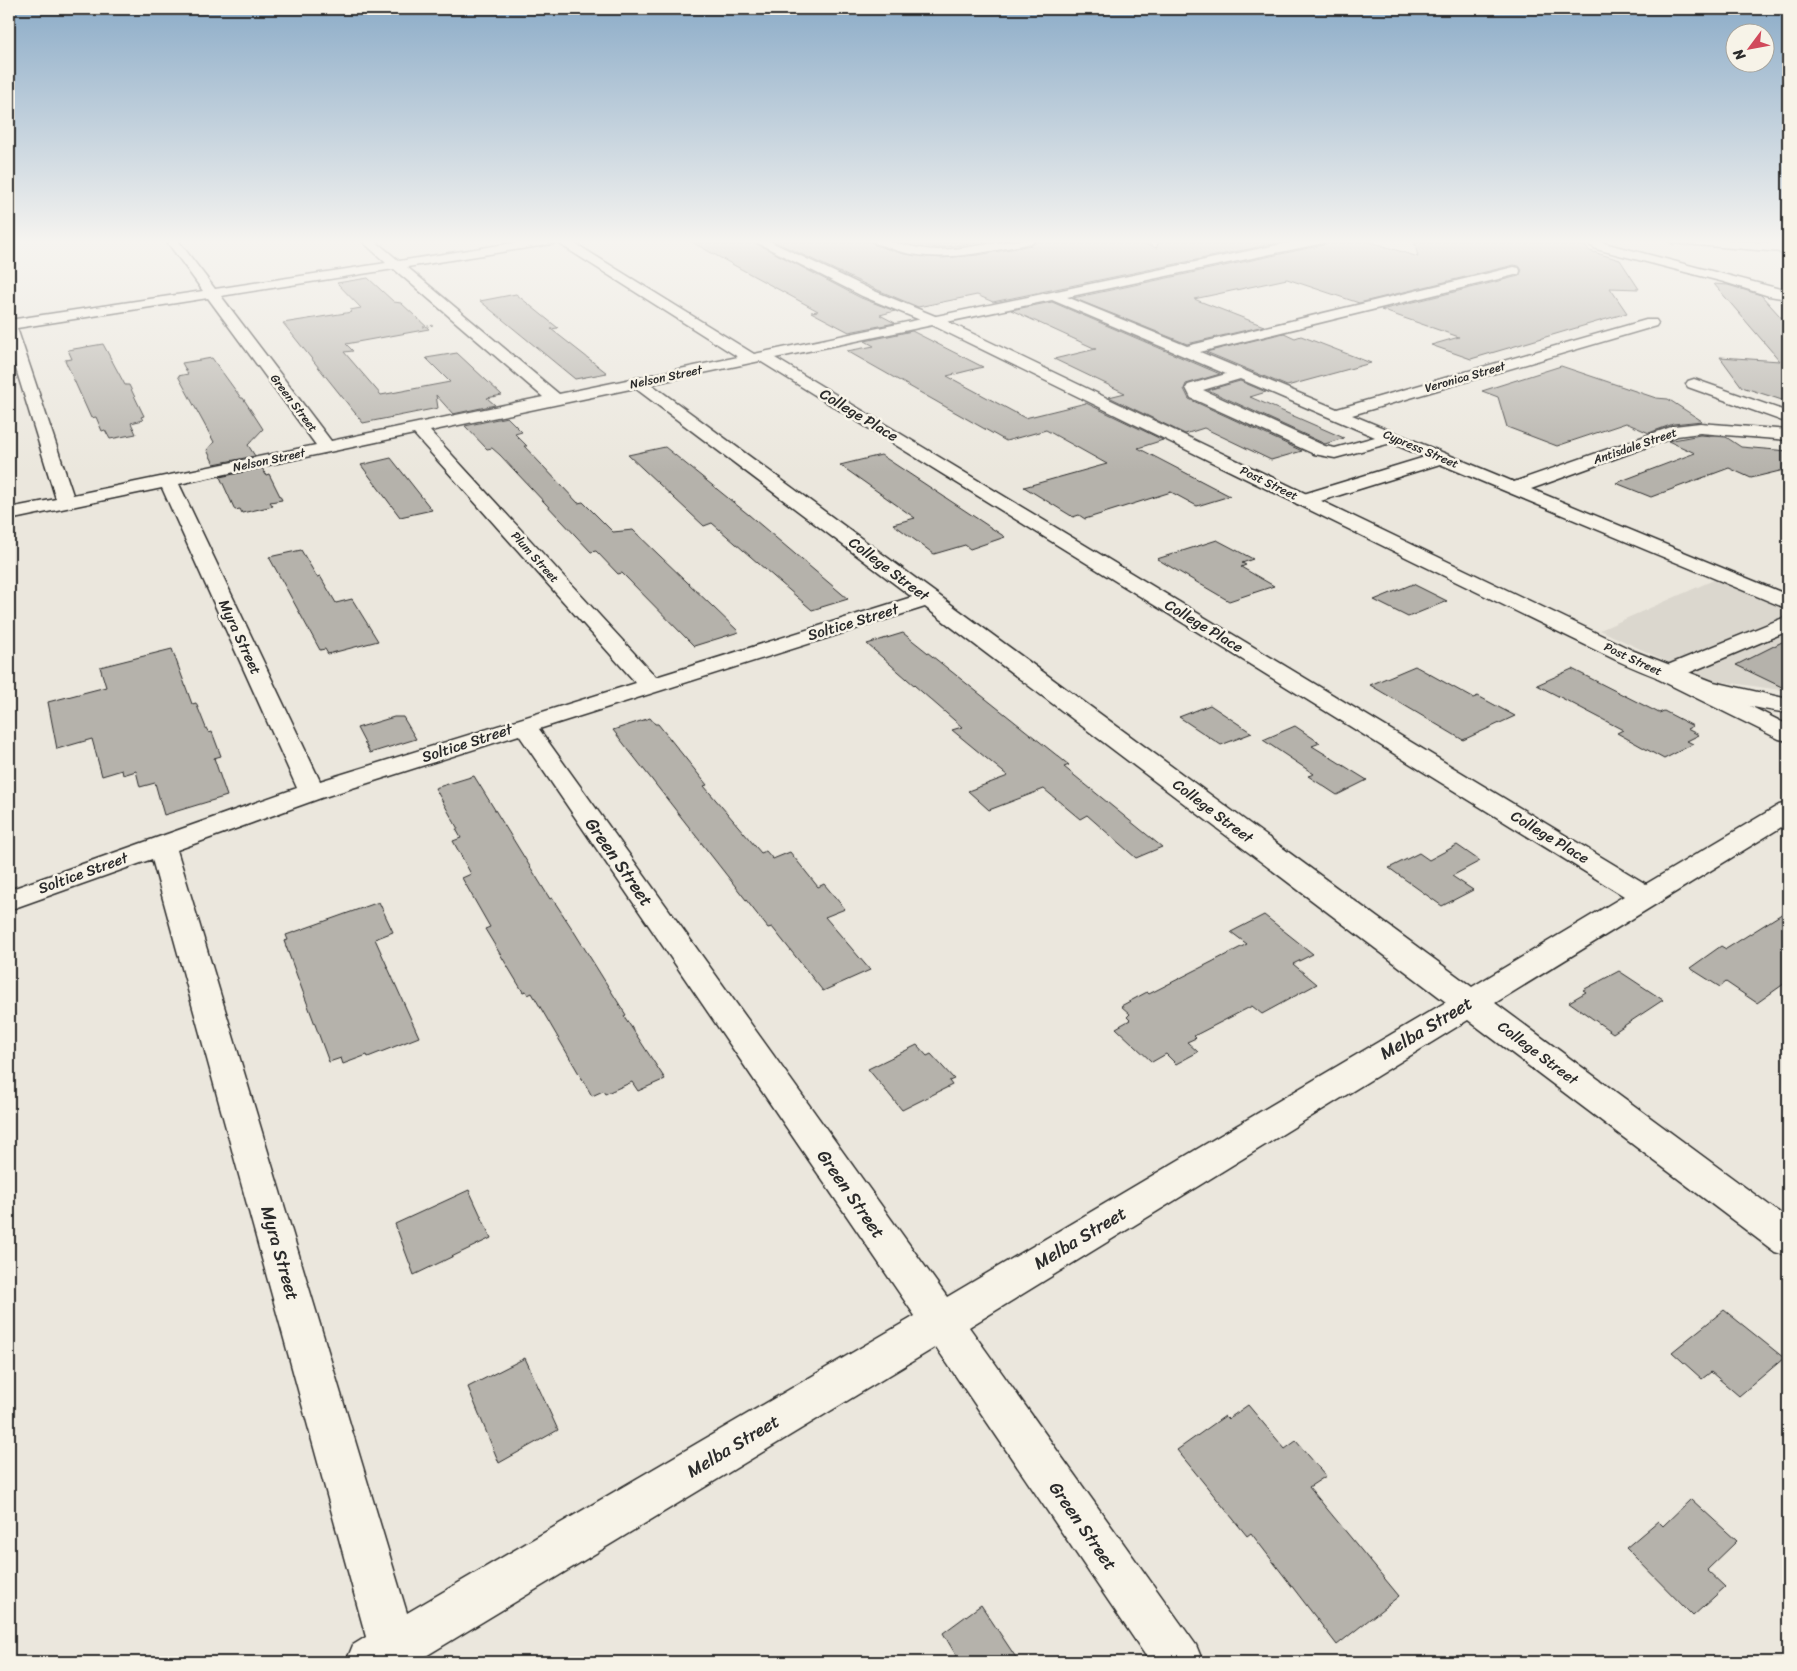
<svg xmlns="http://www.w3.org/2000/svg" width="1797" height="1671" viewBox="0 0 1797 1671" font-family="Sriracha,sans-serif">
<rect width="100%" height="100%" fill="#ebe7dd"/>
<filter id="ink" filterUnits="userSpaceOnUse"><feTurbulence type="fractalNoise" baseFrequency=".02" numOctaves="2"/><feDisplacementMap in="SourceGraphic" scale="10" xChannelSelector="R" yChannelSelector="G"/><feConvolveMatrix kernelMatrix="1 2 1 2 8 2 1 2 1" color-interpolation-filters="sRGB"/></filter>
<g filter="url(#ink)">
<path fill="#dbd7ce" d="M 1716,579 L 1788,609 L 1788,691 L 1704,679 L 1600,630 Z"/>
<path fill="#b5b2ab" stroke="#2b2b2b" d="M 686,239 L 748,239 L 861,298 L 895,311 L 880,315 L 895,323 L 849,332 L 811,312 L 818,311 Z
M 769,239 L 868,239 L 875,245 L 904,254 L 941,258 L 978,255 L 1032,245 L 1040,239 L 1133,239 L 1157,248 L 1158,239 L 1297,239 L 993,302 L 977,295 L 918,307 L 873,288 Z
M 888,239 L 1011,239 L 938,248 Z
M 1331,239 L 1362,239 L 1418,257 L 1414,239 L 1505,239 L 1583,244 L 1590,251 L 1620,260 L 1639,289 L 1610,288 L 1627,313 L 1471,359 L 1431,345 L 1459,337 L 1381,310 L 1519,276 L 1522,270 L 1519,266 L 1514,265 L 1359,303 L 1287,279 L 1194,299 L 1264,326 L 1187,344 L 1073,298 L 1323,245 Z
M 368,278 L 394,302 L 401,303 L 429,329 L 346,344 L 353,351 L 344,352 L 381,395 L 450,382 L 426,358 L 457,353 L 502,395 L 487,398 L 495,405 L 453,414 L 436,395 L 438,408 L 363,423 L 283,323 L 352,312 L 350,310 L 361,308 L 337,283 Z
M 1714,284 L 1728,285 L 1761,295 L 1788,325 L 1788,402 L 1742,387 L 1720,357 L 1780,361 Z
M 516,294 L 558,328 L 551,329 L 607,373 L 575,379 L 480,301 Z
M 1052,302 L 1220,374 L 1186,384 L 1184,389 L 1189,399 L 1302,451 L 1271,460 L 1204,428 L 1185,434 L 1109,397 L 1125,393 L 1054,359 L 1096,349 L 1011,310 Z
M 912,331 L 983,367 L 947,376 L 1025,418 L 1086,403 L 1163,440 L 1138,448 L 1230,496 L 1197,506 L 1171,492 L 1085,519 L 1079,515 L 1073,517 L 1024,487 L 1107,464 L 1046,430 L 1006,441 L 847,351 L 874,346 L 865,341 Z
M 1284,333 L 1295,338 L 1301,336 L 1371,363 L 1287,386 L 1206,352 Z
M 103,344 L 125,385 L 129,385 L 144,416 L 141,417 L 143,420 L 131,423 L 136,434 L 110,439 L 105,430 L 102,431 L 96,417 L 91,418 L 65,360 L 72,359 L 68,350 Z
M 212,358 L 241,398 L 243,398 L 263,429 L 248,445 L 255,456 L 214,464 L 207,450 L 214,442 L 178,376 L 188,374 L 182,363 Z
M 1561,366 L 1656,398 L 1668,399 L 1702,421 L 1673,424 L 1649,433 L 1626,423 L 1557,446 L 1507,427 L 1498,397 L 1482,391 Z
M 1240,381 L 1266,392 L 1250,397 L 1344,438 L 1325,444 L 1208,390 Z
M 507,417 L 522,432 L 515,434 L 527,446 L 524,446 L 578,503 L 583,502 L 613,532 L 633,530 L 739,632 L 694,646 L 622,573 L 618,574 L 596,551 L 591,552 L 500,455 L 492,448 L 487,449 L 465,426 Z
M 1700,435 L 1726,437 L 1741,447 L 1788,451 L 1788,469 L 1751,478 L 1729,468 L 1651,497 L 1616,483 L 1695,453 L 1668,441 Z
M 665,447 L 749,515 L 848,599 L 812,610 L 712,523 L 704,526 L 628,455 Z
M 881,455 L 1005,537 L 970,549 L 965,545 L 934,554 L 893,524 L 915,518 L 840,465 Z
M 391,458 L 432,510 L 400,517 L 361,465 Z
M 262,468 L 266,475 L 269,474 L 282,500 L 270,502 L 273,506 L 242,513 L 240,509 L 235,510 L 220,477 Z
M 1217,540 L 1253,559 L 1242,563 L 1246,565 L 1241,567 L 1274,586 L 1229,601 L 1157,559 Z
M 301,550 L 317,577 L 320,576 L 336,603 L 352,599 L 378,641 L 328,654 L 325,649 L 320,650 L 269,557 Z
M 1413,584 L 1447,601 L 1408,617 L 1374,600 Z
M 903,633 L 1069,765 L 1064,767 L 1162,847 L 1136,858 L 1087,815 L 1080,819 L 1044,789 L 989,810 L 968,791 L 1008,776 L 952,730 L 962,727 L 867,644 Z
M 1788,639 L 1788,690 L 1736,665 Z
M 172,649 L 192,704 L 196,703 L 206,728 L 209,733 L 212,732 L 221,756 L 214,758 L 227,796 L 164,815 L 155,783 L 140,787 L 136,771 L 123,775 L 122,770 L 102,776 L 92,739 L 57,749 L 48,702 L 106,687 L 100,667 Z
M 1415,666 L 1473,698 L 1478,696 L 1515,716 L 1463,740 L 1370,685 Z
M 1572,669 L 1659,713 L 1664,711 L 1693,726 L 1687,729 L 1699,735 L 1687,741 L 1693,744 L 1664,759 L 1617,733 L 1623,730 L 1537,685 Z
M 1210,705 L 1252,733 L 1221,745 L 1179,717 Z
M 394,717 L 403,717 L 416,739 L 370,753 L 357,728 Z
M 650,718 L 655,724 L 658,724 L 707,785 L 704,786 L 761,853 L 766,851 L 773,859 L 790,852 L 818,887 L 824,884 L 845,909 L 825,917 L 870,970 L 823,991 L 772,927 L 768,928 L 613,730 Z
M 1295,726 L 1320,743 L 1312,746 L 1367,780 L 1337,795 L 1308,776 L 1314,774 L 1263,740 Z
M 474,776 L 550,899 L 552,898 L 573,930 L 626,1015 L 624,1016 L 665,1079 L 638,1091 L 632,1082 L 605,1094 L 603,1091 L 592,1096 L 532,993 L 528,995 L 526,991 L 523,992 L 485,929 L 490,927 L 462,878 L 471,874 L 453,841 L 461,838 L 456,829 L 458,829 L 435,788 Z
M 1457,845 L 1480,861 L 1452,876 L 1473,890 L 1442,906 L 1389,868 L 1419,853 L 1429,860 Z
M 379,902 L 393,932 L 375,939 L 419,1037 L 368,1057 L 367,1055 L 343,1064 L 341,1058 L 329,1062 L 284,941 L 288,940 L 286,935 Z
M 1788,910 L 1788,981 L 1757,1003 L 1726,982 L 1720,987 L 1690,968 L 1721,946 L 1726,949 Z
M 1264,915 L 1313,954 L 1293,964 L 1317,984 L 1262,1014 L 1252,1006 L 1194,1036 L 1196,1038 L 1187,1042 L 1198,1052 L 1176,1064 L 1166,1054 L 1152,1062 L 1116,1028 L 1130,1020 L 1127,1017 L 1130,1014 L 1121,1006 L 1147,992 L 1149,994 L 1247,944 L 1231,932 Z
M 1619,971 L 1663,1000 L 1613,1033 L 1569,1002 L 1586,992 L 1583,990 Z
M 917,1045 L 927,1056 L 931,1054 L 954,1079 L 949,1081 L 952,1085 L 902,1110 L 868,1069 Z
M 469,1190 L 491,1238 L 414,1275 L 395,1224 Z
M 1724,1310 L 1784,1358 L 1739,1396 L 1711,1372 L 1702,1379 L 1672,1352 Z
M 525,1358 L 558,1430 L 499,1463 L 468,1387 Z
M 1248,1405 L 1285,1449 L 1296,1441 L 1326,1476 L 1309,1487 L 1399,1596 L 1337,1645 L 1251,1533 L 1247,1536 L 1177,1450 L 1225,1416 L 1228,1419 Z
M 1691,1499 L 1737,1541 L 1707,1570 L 1725,1587 L 1693,1616 L 1626,1548 L 1658,1521 L 1663,1526 Z
M 981,1605 L 1019,1662 L 960,1662 L 943,1633 Z"/>
<g fill="none" stroke-linecap="round" stroke-linejoin="round">
<g stroke="#2b2b2b" stroke-width="3">
<path id="minor" d="M 165,239 L 177,239 L 215,289 L 386,263 L 360,239 L 373,239 L 399,261 L 539,239 L 568,239 L 754,354 L 1306,239 L 1329,239 L 1323,243 L 1067,297 L 1187,346 L 1514,267 L 1519,268 L 1520,271 L 1519,274 L 1200,352 L 1337,409 L 1646,320 L 1656,320 L 1658,323 L 1656,326 L 1352,415 L 1514,482 L 1674,426 L 1700,423 L 1788,430 L 1788,440 L 1700,433 L 1677,436 L 1531,489 L 1788,595 L 1788,609 L 1440,464 L 1311,504 L 1297,504 L 1295,500 L 1297,496 L 1425,457 L 1391,443 L 1335,458 L 1314,454 L 1191,398 L 1186,388 L 1188,385 L 1226,374 L 1052,300 L 775,358 L 1646,884 L 1779,805 L 1788,803 L 1788,823 L 1495,1003 L 1788,1219 L 1788,1256 L 1775,1252 L 1468,1020 L 969,1327 L 1196,1645 L 1203,1662 L 1150,1662 L 936,1347 L 421,1659 L 421,1662 L 346,1662 L 353,1645 L 366,1637 L 152,859 L 9,910 L 9,890 L 297,788 L 162,488 L 9,520 L 9,508 L 56,499 L 9,346 L 9,320 L 203,291 ZM 558,243 L 738,357 L 559,394 L 407,267 ZM 394,269 L 543,397 L 331,441 L 221,296 ZM 208,298 L 316,445 L 73,495 L 17,328 ZM 760,361 L 1624,896 L 1472,987 L 651,384 ZM 1240,379 L 1375,437 L 1335,448 L 1325,446 L 1203,390 ZM 635,388 L 912,597 L 656,677 L 430,431 ZM 414,434 L 636,683 L 320,781 L 179,484 ZM 925,607 L 1446,1002 L 947,1297 L 539,729 ZM 519,735 L 915,1316 L 407,1613 L 177,850 L 321,798 Z
M 870,239 C 893,239 914,250 938,250 C 972,249 1004,239 1038,239 L 1032,243 C 984,252 935,266 887,247 C 881,245 874,244 870,239 Z
M 1581,239 L 1596,239 L 1604,243 L 1788,291 L 1788,299 L 1769,296 L 1724,282 L 1596,249 Z
M 1666,239 L 1715,239 L 1782,244 L 1788,248 L 1782,252 L 1672,243 Z
M 1694,379 L 1788,412 L 1788,423 L 1688,387 L 1686,384 L 1688,381 Z
M 1788,616 L 1788,631 L 1686,674 L 1788,725 L 1788,741 L 1779,739 L 1658,679 L 1654,674 L 1658,669 Z"/>
</g>
<g stroke="#2b2b2b" stroke-width="3">
<path id="major" d="M 750,239 L 765,239 L 872,290 L 940,318 L 1634,651 L 1714,682 L 1788,699 L 1788,713 C 1729,705 1672,685 1618,661 L 930,324 L 862,296 Z
M 1767,239 L 1780,239 L 1788,247 L 1788,258 L 1784,257 Z"/>
</g>
<path stroke="#2b2b2b" stroke-width="1" stroke-dasharray="2 2" stroke-linecap="butt" d="M 423,327 L 434,325"/>
<use href="#minor" fill="#f7f3e8" fill-rule="evenodd"/>
<use href="#major" fill="#f7f3e8" fill-rule="evenodd"/>
</g>
</g>
<linearGradient id="sky" x2="0" y2="1"><stop stop-color="#8cacc8"/><stop offset="0.51" stop-color="#f6f4f0"/><stop offset="1" stop-color="#f6f4f0" stop-opacity="0"/></linearGradient>
<rect width="1797" height="473" fill="url(#sky)"/>
<g text-anchor="middle" stroke-width="5" stroke-linejoin="round" paint-order="stroke">
<g font-size="12" fill="#2b2b2b" stroke="#f7f3e8">
<text transform="translate(666 377) rotate(-12)" y="4">Nelson Street</text>
<text transform="translate(1465 377) rotate(-16)" y="4">Veronica Street</text>
<text transform="translate(294 403) rotate(53)" y="4">Green Street</text>
<text transform="translate(1635 446) rotate(-19)" y="4">Antisdale Street</text>
<text transform="translate(1421 449) rotate(23)" y="4">Cypress Street</text>
<text transform="translate(269 460) rotate(-12)" y="4">Nelson Street</text>
<text transform="translate(1269 483) rotate(26)" y="4">Post Street</text>
<text transform="translate(535 557) rotate(48)" y="4">Plum Street</text>
<text transform="translate(1633 659) rotate(25)" y="4">Post Street</text>
</g>
<g font-size="15" fill="#2b2b2b" stroke="#f7f3e8">
<text transform="translate(859 415) rotate(31)" y="5">College Place</text>
<text transform="translate(889 569) rotate(37)" y="5">College Street</text>
<text transform="translate(853 622) rotate(-17)" y="5">Soltice Street</text>
<text transform="translate(1204 626) rotate(31)" y="5">College Place</text>
<text transform="translate(240 637) rotate(65)" y="5">Myra Street</text>
<text transform="translate(467 743) rotate(-18)" y="5">Soltice Street</text>
<text transform="translate(1213 811) rotate(37)" y="5">College Street</text>
<text transform="translate(1550 837) rotate(31)" y="5">College Place</text>
<text transform="translate(83 873) rotate(-20)" y="5">Soltice Street</text>
<text transform="translate(1538 1053) rotate(37)" y="5">College Street</text>
</g>
<g font-size="18" fill="#2b2b2b" stroke="#f7f3e8">
<text transform="translate(619 862) rotate(55)" y="6">Green Street</text>
<text transform="translate(1426 1028) rotate(-31)" y="6">Melba Street</text>
<text transform="translate(851 1194) rotate(55)" y="6">Green Street</text>
<text transform="translate(1080 1238) rotate(-31)" y="6">Melba Street</text>
<text transform="translate(280 1253) rotate(74)" y="6">Myra Street</text>
<text transform="translate(733 1446) rotate(-31)" y="6">Melba Street</text>
<text transform="translate(1083 1526) rotate(55)" y="6">Green Street</text>
</g>
</g>
<rect width="1797" height="1671" fill="none" stroke="#f7f3e8" stroke-width="30"/>
<rect x="15" y="15" width="1767" height="1641" fill="none" stroke="#2b2b2b" stroke-width="2" filter="url(#ink)"/>
<g transform="translate(1750 48) rotate(238)"><circle r="24" fill="#f7f3e8" stroke="#a5a39c"/>
<path d="M0-4L9 19L0 12L-9 19Z" fill="#d1495b"/>
<text y="-8" font-size="14" font-weight="bold" text-anchor="middle" fill="#2b2b2b">N</text>
</g>
</svg>
